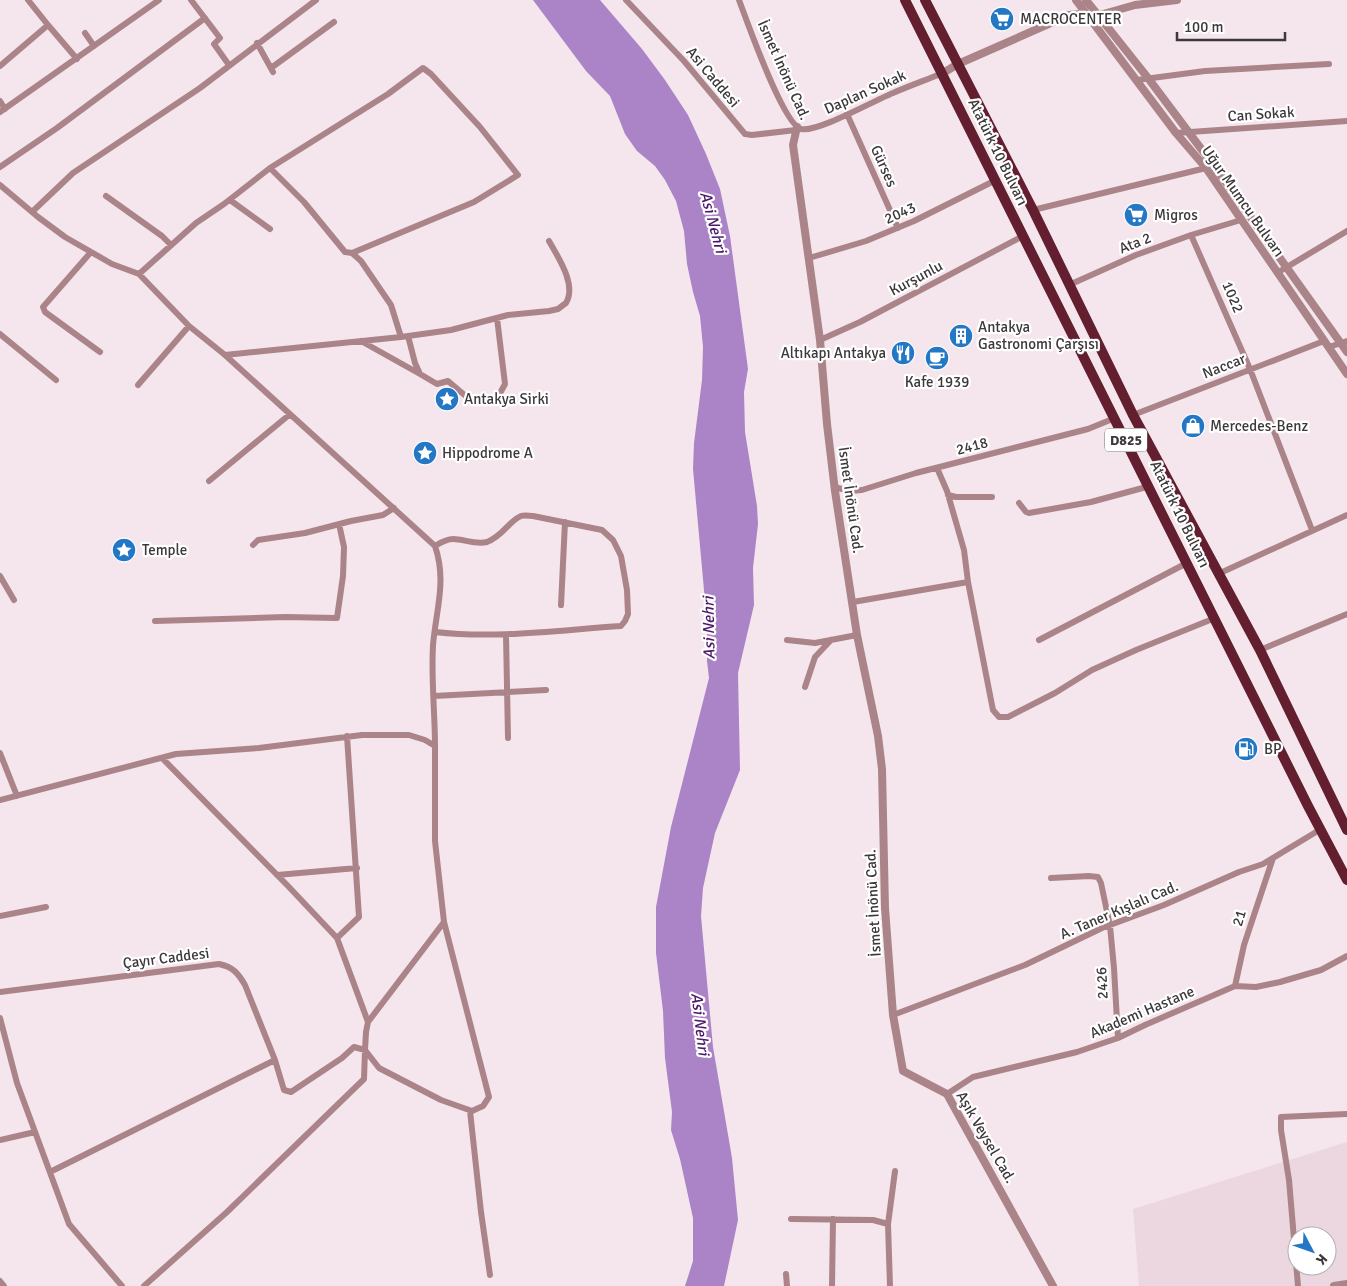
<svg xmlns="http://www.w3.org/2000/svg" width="1347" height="1286" viewBox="0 0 1347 1286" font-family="Signika,sans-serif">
<rect width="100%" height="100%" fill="#f4e6ec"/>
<path fill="#ecd7e0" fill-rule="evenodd" d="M 1347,1142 L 1347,1280 L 1335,1286 L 1139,1286 L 1133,1209 ZM 1297,1236 L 1327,1236 L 1327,1266 L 1297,1266 Z"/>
<path fill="#ab84c7" d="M 533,0 L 600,0 L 642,49 L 665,80 L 688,115 L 706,154 L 720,189 L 730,236 L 748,369 L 744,392 L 745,432 L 757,506 L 758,524 L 753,568 L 754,605 L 738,673 L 740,770 L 715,833 L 703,888 L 701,916 L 713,1047 L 732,1158 L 738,1220 L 724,1286 L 685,1286 L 693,1261 L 693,1218 L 680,1159 L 671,1130 L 672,1112 L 665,1058 L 663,1011 L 656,953 L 656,907 L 671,827 L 709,678 L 707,661 L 707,623 L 693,469 L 694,443 L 702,380 L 703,347 L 700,316 L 693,292 L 687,264 L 684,231 L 676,201 L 665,180 L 655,166 L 637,151 L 625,134 L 610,96 L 586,71 Z"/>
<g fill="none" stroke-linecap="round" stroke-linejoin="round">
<path stroke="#ab8489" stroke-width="6" d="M 191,0 L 220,38 L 214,44 L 229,65
M 626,0 L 684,61 L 745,134 L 752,135 L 796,130
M 739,0 C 747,21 783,124 801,129 C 817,133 875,100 893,93 C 909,86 926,80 943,73
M 48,25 L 77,59
M 85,33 L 94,46
M 257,43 L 273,72
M 0,66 L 48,25 L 28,0
M 271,68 L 334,22
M 1137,80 L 1205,71 L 1329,64
M 0,101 L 5,109
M 0,112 L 159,0
M 847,114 L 898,228
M 1176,133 L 1347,121
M 0,167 L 57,128 L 205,18
M 270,168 L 304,202 L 345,252 L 352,253 L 361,261 L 391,305 L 401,337
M 0,185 L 38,217 L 65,237 L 112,264 L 139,274 L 189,326 L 225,355 L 435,546 C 447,581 436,610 433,645 C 431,679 435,713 435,746 L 425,740 L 409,735 L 362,735 L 259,748 L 176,754 L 0,800
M 106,196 L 162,236 L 171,245
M 230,200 L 270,229
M 1033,210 L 1206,168
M 32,212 L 73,173 L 200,88 L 316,0
M 1191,235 L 1250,369 L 1312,530
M 91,252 L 43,307 L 45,312 L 100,352
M 809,258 L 866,241 L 914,221 L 996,180
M 1277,273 L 1347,231
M 139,274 L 196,223 L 224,204 L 270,168 L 388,94 L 423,68 L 431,74 L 480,127 L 518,175 L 474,202 L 352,253
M 1069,285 L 1136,255 L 1191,235 L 1241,220
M 0,334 L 56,380
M 408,336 L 415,363 L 420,374 L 437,384 L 448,381 L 468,398 L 486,402 L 498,397 L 505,384 L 497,318
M 820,340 L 860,322 L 1023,236
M 361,341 L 420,374
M 1329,347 L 1347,341
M 225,355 L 401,337 L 451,330 L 508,315 L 549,311 L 558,309 L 566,303 C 577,285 558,257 549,241
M 138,385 L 189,326
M 1133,415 L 1324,341
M 937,468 L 947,491 L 964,550 L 968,582 L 991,700 L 993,710 L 999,717 L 1008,717 L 1055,693 L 1092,670 L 1136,650 L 1215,618
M 209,481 L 289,415
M 834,487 L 850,491 L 862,490 L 916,473 L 1088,429 L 1115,418
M 948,495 L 956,497 L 992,497
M 1019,503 L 1026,512 L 1029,513 L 1091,502 L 1150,486
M 253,545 L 258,540 L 305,533 L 351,521 L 383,515 L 394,508
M 435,546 C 440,543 446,539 453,539 C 464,539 475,545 487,542 C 502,537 510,520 521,516 C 524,515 530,516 533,516 L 602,530 L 613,540 L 621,556 L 627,590 L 628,614 L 625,621 L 621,626 C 559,630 497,639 435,632
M 1218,574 L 1347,515
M 0,576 L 14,600
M 853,602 L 968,582
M 561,605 L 565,522
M 155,621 L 285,617 L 337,618 L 343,576 L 344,547 L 339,524
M 506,635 L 508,738
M 787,640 L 815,643 L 857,635
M 1039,640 L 1187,563
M 1260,650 L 1347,614
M 805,687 L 815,657 L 831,640
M 434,696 L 546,690
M 435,746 L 435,841 L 444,922 L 489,1097 L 483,1106 L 472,1111 L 441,1100 L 379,1068 L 365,1050 L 366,1032 L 368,1022 L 444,922
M 0,753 L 17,796
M 163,759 L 288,886 L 337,938 L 368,1022
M 277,875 L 357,868
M 1051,878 L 1089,876 L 1098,877 L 1101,883 L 1110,926 L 1114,968 L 1118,1038
M 0,916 L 46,907
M 337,938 L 359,917 L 347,736
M 1235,986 L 1244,945 L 1273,858
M 0,992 L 219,964 C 233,967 238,973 245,985 L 275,1060 L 284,1090 L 291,1092 L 342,1058 L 354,1047 L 365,1050 L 364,1079 L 227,1212 L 144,1286
M 893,1015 L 1025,965 L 1102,928 L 1164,905 L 1239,872 L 1263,864 L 1321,829
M 0,1018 L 17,1083 L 69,1224 L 122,1286
M 947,1094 L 973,1077 L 1077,1052 L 1118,1038 L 1145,1025 L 1235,986 L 1256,987 L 1280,982 L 1321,970 L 1347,956
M 470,1111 L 481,1212 L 490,1275
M 0,1140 L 35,1132
M 50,1172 L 275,1060
M 791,1219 L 873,1220 L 888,1224 L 890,1286
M 888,1224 L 895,1171
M 786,1274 L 787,1286
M 0,1281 L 4,1286
M 832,1286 L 833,1219
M 1298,1286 L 1289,1180 L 1281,1130 L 1281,1117 L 1347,1114"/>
<path stroke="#ab8489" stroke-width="8" d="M 1076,0 L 1176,133 L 1206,168 L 1347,374
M 1086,0 L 1148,78 L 1217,170 L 1347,352
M 943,73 L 958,64 L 1069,15 L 1081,14 L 1089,18 L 1135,5 L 1177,0
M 797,127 L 793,145 L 820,340 L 827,424 L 835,491 L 857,635 L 878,736 L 882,769 L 885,908 L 893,1015 L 903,1071 L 947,1094 L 1053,1286
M 1334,1286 L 1347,1284"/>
<path stroke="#631f30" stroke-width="10" d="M 905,0 L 1308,806 L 1347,880
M 925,0 L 1033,210 L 1133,415 L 1260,650 L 1347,830"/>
</g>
<defs>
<g id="supermarket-disc" transform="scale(1.25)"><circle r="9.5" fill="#2377c5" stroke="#fff"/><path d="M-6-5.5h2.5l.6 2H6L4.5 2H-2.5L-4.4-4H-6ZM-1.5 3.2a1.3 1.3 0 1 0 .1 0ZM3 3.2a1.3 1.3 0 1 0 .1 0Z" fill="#fff"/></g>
<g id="building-disc" transform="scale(1.25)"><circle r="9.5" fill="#2377c5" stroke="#fff"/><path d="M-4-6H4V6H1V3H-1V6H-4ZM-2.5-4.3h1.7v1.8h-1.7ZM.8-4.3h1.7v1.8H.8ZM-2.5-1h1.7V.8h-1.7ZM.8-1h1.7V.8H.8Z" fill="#fff"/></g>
<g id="restaurant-disc" transform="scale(1.25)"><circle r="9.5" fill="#2377c5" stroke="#fff"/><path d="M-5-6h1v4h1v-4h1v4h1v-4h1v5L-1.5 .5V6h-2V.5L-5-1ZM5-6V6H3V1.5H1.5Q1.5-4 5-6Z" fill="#fff"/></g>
<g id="cafe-disc" transform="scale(1.25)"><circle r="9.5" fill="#2377c5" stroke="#fff"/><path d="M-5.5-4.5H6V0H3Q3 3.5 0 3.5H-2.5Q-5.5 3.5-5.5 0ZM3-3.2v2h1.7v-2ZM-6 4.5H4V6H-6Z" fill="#fff"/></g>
<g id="sight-disc" transform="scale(1.25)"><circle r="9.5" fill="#2377c5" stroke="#fff"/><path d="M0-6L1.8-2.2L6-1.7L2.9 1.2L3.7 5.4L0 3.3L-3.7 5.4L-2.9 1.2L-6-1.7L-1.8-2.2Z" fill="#fff"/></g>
<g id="shop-disc" transform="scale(1.25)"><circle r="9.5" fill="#2377c5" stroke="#fff"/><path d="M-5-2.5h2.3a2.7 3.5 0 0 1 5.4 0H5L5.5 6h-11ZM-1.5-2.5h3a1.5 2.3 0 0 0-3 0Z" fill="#fff"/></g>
<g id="fuel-disc" transform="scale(1.25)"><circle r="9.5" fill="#2377c5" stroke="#fff"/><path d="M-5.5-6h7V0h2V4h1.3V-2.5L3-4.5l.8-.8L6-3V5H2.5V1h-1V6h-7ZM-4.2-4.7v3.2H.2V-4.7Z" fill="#fff"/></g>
</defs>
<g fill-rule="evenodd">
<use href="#supermarket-disc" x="1002" y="19"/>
<use href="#supermarket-disc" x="1136" y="215"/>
<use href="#building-disc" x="961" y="336"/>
<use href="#restaurant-disc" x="903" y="353"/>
<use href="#cafe-disc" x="937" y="358"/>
<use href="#sight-disc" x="447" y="399"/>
<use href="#shop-disc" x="1193" y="426"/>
<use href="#sight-disc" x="425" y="453"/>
<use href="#sight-disc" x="124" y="550"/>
<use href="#fuel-disc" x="1246" y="749"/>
</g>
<g text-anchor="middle" stroke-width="4.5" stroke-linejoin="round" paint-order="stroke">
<rect fill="#fff" stroke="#777475" stroke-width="1" x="1105" y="428.5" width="42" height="23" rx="4"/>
<g font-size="14" font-weight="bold" fill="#3d383a">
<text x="1126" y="445">D825</text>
</g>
<g font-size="15" fill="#3d383a" stroke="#fff" text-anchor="start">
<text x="1020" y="24">MACROCENTER</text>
<text x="1154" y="220">Migros</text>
<text x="978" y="332">Antakya<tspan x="978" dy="17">Gastronomi Çarşısı</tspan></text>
<text x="886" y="358" text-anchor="end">Altıkapı Antakya</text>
<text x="937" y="387" text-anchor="middle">Kafe 1939</text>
<text x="464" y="404">Antakya Sirki</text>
<text x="1210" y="431">Mercedes-Benz</text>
<text x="442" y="458">Hippodrome A</text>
<text x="142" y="555">Temple</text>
<text x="1264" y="754">BP</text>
</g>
<g font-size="15" fill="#3d383a" stroke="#fff">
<text transform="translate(784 70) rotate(66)" y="5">İsmet İnönü Cad.</text>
<text transform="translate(713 77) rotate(50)" y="5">Asi Caddesi</text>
<text transform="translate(865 92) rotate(-24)" y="5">Daplan Sokak</text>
<text transform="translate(1261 114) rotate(-4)" y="5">Can Sokak</text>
<text transform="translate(998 152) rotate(64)" y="5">Atatürk 10 Bulvarı</text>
<text transform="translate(884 166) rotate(66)" y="5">Gürses</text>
<text transform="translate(1243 201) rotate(55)" y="5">Uğur Mumcu Bulvarı</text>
<text transform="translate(900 213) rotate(-24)" y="5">2043</text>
<text transform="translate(1135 243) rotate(-22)" y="5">Ata 2</text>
<text transform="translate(916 278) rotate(-28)" y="5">Kurşunlu</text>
<text transform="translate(1233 297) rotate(67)" y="5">1022</text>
<text transform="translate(1224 366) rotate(-21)" y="5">Naccar</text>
<text transform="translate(972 446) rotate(-15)" y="5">2418</text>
<text transform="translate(851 500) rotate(82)" y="5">İsmet İnönü Cad.</text>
<text transform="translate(1180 514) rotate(64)" y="5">Atatürk 10 Bulvarı</text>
<text transform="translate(873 903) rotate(-93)" y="5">İsmet İnönü Cad.</text>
<text transform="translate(1119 910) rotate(-23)" y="5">A. Taner Kışlalı Cad.</text>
<text transform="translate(1239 918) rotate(-73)" y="5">21</text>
<text transform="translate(166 958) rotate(-7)" y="5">Çayır Caddesi</text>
<text transform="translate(1102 983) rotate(-93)" y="5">2426</text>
<text transform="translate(1142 1012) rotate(-23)" y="5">Akademi Hastane</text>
<text transform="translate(986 1137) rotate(60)" y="5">Aşık Veysel Cad.</text>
</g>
<g font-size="16" font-style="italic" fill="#4c1869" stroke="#fff">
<text transform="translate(714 222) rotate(75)" y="6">Asi Nehri</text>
<text transform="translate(708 628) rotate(-91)" y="6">Asi Nehri</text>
<text transform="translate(701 1024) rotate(83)" y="6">Asi Nehri</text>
</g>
</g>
<g transform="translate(1312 1251) rotate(131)"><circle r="24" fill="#ffffff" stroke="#b1afb0"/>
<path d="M0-4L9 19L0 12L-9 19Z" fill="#2377c5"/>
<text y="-8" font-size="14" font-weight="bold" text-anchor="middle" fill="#3d383a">K</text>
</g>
<path d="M1177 32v8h108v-8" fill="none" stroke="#3d383a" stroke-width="2.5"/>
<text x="1184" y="32" font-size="15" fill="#3d383a" stroke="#ffffff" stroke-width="4" paint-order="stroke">100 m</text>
</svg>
